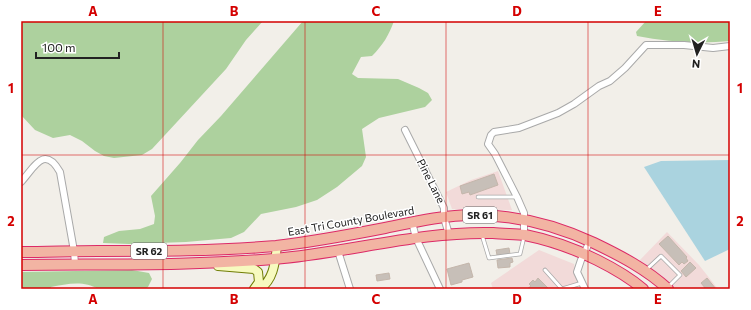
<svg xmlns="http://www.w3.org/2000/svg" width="751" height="310" viewBox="0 0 751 310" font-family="Commissioner,sans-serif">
<rect width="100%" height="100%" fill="#f2efe9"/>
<path fill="#f2dad9" d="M 498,171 L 512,210 L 452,209 L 446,192 L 471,180 Z
M 667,232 L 699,265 L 718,289 L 676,289 L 639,261 Z
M 539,250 L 574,264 L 578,289 L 493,289 L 491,283 Z"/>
<path fill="#add19e" d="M 21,21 L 263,21 L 246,40 L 226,69 L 152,149 L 142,155 L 114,158 L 104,156 L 95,151 L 82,141 L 70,135 L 53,138 L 35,130 L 21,115 Z
M 303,21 L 394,21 C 389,35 383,45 372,56 L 361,57 L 352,74 L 358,78 L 398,79 L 419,88 L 428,93 L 432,100 L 425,107 L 379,118 L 362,129 L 366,157 L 362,166 L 337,187 L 317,200 L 296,207 L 261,214 L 244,232 L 231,238 L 186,242 L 129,244 L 103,243 L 104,237 L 119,231 L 140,229 L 154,224 L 155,216 L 151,196 L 180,163 L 198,140 L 221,116 Z
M 646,21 L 730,21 L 730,41 C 700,44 667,42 637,36 L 636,32 Z
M 132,270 L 149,273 L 152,279 L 148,287 L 145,289 L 98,289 C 84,280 66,284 51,287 L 50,289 L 21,289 L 21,272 Z"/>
<path fill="#aad3df" d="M 730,160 L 730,249 L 705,261 L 644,167 L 661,161 Z"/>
<path fill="#c7bfb8" stroke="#c4b6ab" d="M 494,174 L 498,185 L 470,195 L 469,192 L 462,194 L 460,186 Z
M 668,236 L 687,257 L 686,258 L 688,261 L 684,264 L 682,262 L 679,265 L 659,244 Z
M 509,248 L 510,254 L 497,255 L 496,250 Z
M 512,258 L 513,262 L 510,263 L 510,267 L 498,268 L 497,260 Z
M 690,262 L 696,268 L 686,277 L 681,271 Z
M 469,263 L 473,277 L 462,280 L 462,282 L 451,285 L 447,269 Z
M 389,273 L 390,279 L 377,281 L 376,275 Z
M 538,278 L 549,289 L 527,289 L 531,286 L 529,284 L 533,280 L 535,282 Z
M 707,278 L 716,289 L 706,289 L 701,283 Z"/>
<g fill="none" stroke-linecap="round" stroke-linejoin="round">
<g stroke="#a9a9a9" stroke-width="4.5">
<path id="service" d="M 478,197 L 517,197
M 482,235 L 489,258 L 520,254 L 524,237
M 545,270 L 562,289 L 582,283
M 646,270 L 661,256 L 680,275 L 668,287"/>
</g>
<g stroke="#a9a9a9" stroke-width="8">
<path id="minor" d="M 405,130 L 444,208 L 444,218 L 449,234
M 21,182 C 34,168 44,144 60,172 L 74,251 L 75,264
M 412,222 L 416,238 L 440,289
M 524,235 L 524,213 L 517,197 L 495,154 L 488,144 L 491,135 L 494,132 L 519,128 L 558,113 L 574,104 L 599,86 L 610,81 L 625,68 L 646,45 L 684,45 L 713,48 L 730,46
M 338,251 L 350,289
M 585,289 L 577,272 L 581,260 L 590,241"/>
</g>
<g stroke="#707d05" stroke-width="10">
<path id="secondary" d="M 218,266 L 254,269 L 258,272 L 259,282 L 254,289
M 260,289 C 274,279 275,262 277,246"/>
</g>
<g stroke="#dc2a67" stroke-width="12">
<path id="trunk" d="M 21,252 C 47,252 72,251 98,251 C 158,251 216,251 276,246 C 312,242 349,235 385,228 C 414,222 444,215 474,215 C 516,215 556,225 594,243 C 621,256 646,269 668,289
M 21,265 C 105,264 190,266 274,259 C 347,253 419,231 493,233 C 503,234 515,234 525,235 C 550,240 575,249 597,260 C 613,268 629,277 643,289"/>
</g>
<use href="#service" stroke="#fff" stroke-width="3"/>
<use href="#minor" stroke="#fff" stroke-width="6"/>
<use href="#secondary" stroke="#f7fabf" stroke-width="8"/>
<use href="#trunk" stroke="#f2b4a3" stroke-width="10"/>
</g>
<path fill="none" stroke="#d40000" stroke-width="1" stroke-opacity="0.55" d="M 163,21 L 163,289M 305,21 L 305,289M 446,21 L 446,289M 588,21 L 588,289M 21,155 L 730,155"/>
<g text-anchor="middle" stroke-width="3" stroke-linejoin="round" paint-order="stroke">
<g fill="#fff" stroke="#646464" stroke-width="1">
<rect x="463" y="207" width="34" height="16" rx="3"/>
<rect x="131" y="243" width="36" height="16" rx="3"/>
</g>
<g font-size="10" font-weight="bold" fill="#222">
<text x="480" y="219">SR 61</text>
<text x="149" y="255">SR 62</text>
</g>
<g font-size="11" fill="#222" stroke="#fff">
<text transform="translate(431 181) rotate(63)" y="4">Pine Lane</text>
<text transform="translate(351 221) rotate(-10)" y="4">East Tri County Boulevard</text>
</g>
</g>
<rect width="751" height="310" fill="none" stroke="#ffffff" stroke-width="44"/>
<g transform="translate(697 54) rotate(185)" stroke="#ffffff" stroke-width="3" paint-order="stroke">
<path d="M0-3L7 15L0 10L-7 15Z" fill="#222222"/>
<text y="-6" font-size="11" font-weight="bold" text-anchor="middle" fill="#222222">N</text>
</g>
<path d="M36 52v6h83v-6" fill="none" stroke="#222222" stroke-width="2"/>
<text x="42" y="52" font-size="12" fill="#222222" stroke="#ffffff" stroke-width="3" paint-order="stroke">100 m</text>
<rect x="22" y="22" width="707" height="266" fill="none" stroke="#d40000" stroke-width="1.5"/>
<g font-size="13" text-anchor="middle" font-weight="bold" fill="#d40000">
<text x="93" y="16">A</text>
<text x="234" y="16">B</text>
<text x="376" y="16">C</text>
<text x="517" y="16">D</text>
<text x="658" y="16">E</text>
<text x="11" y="93">1</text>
<text x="740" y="93">1</text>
<text x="11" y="226">2</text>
<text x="740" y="226">2</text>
<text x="93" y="304">A</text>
<text x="234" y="304">B</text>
<text x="376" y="304">C</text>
<text x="517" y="304">D</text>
<text x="658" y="304">E</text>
</g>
</svg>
